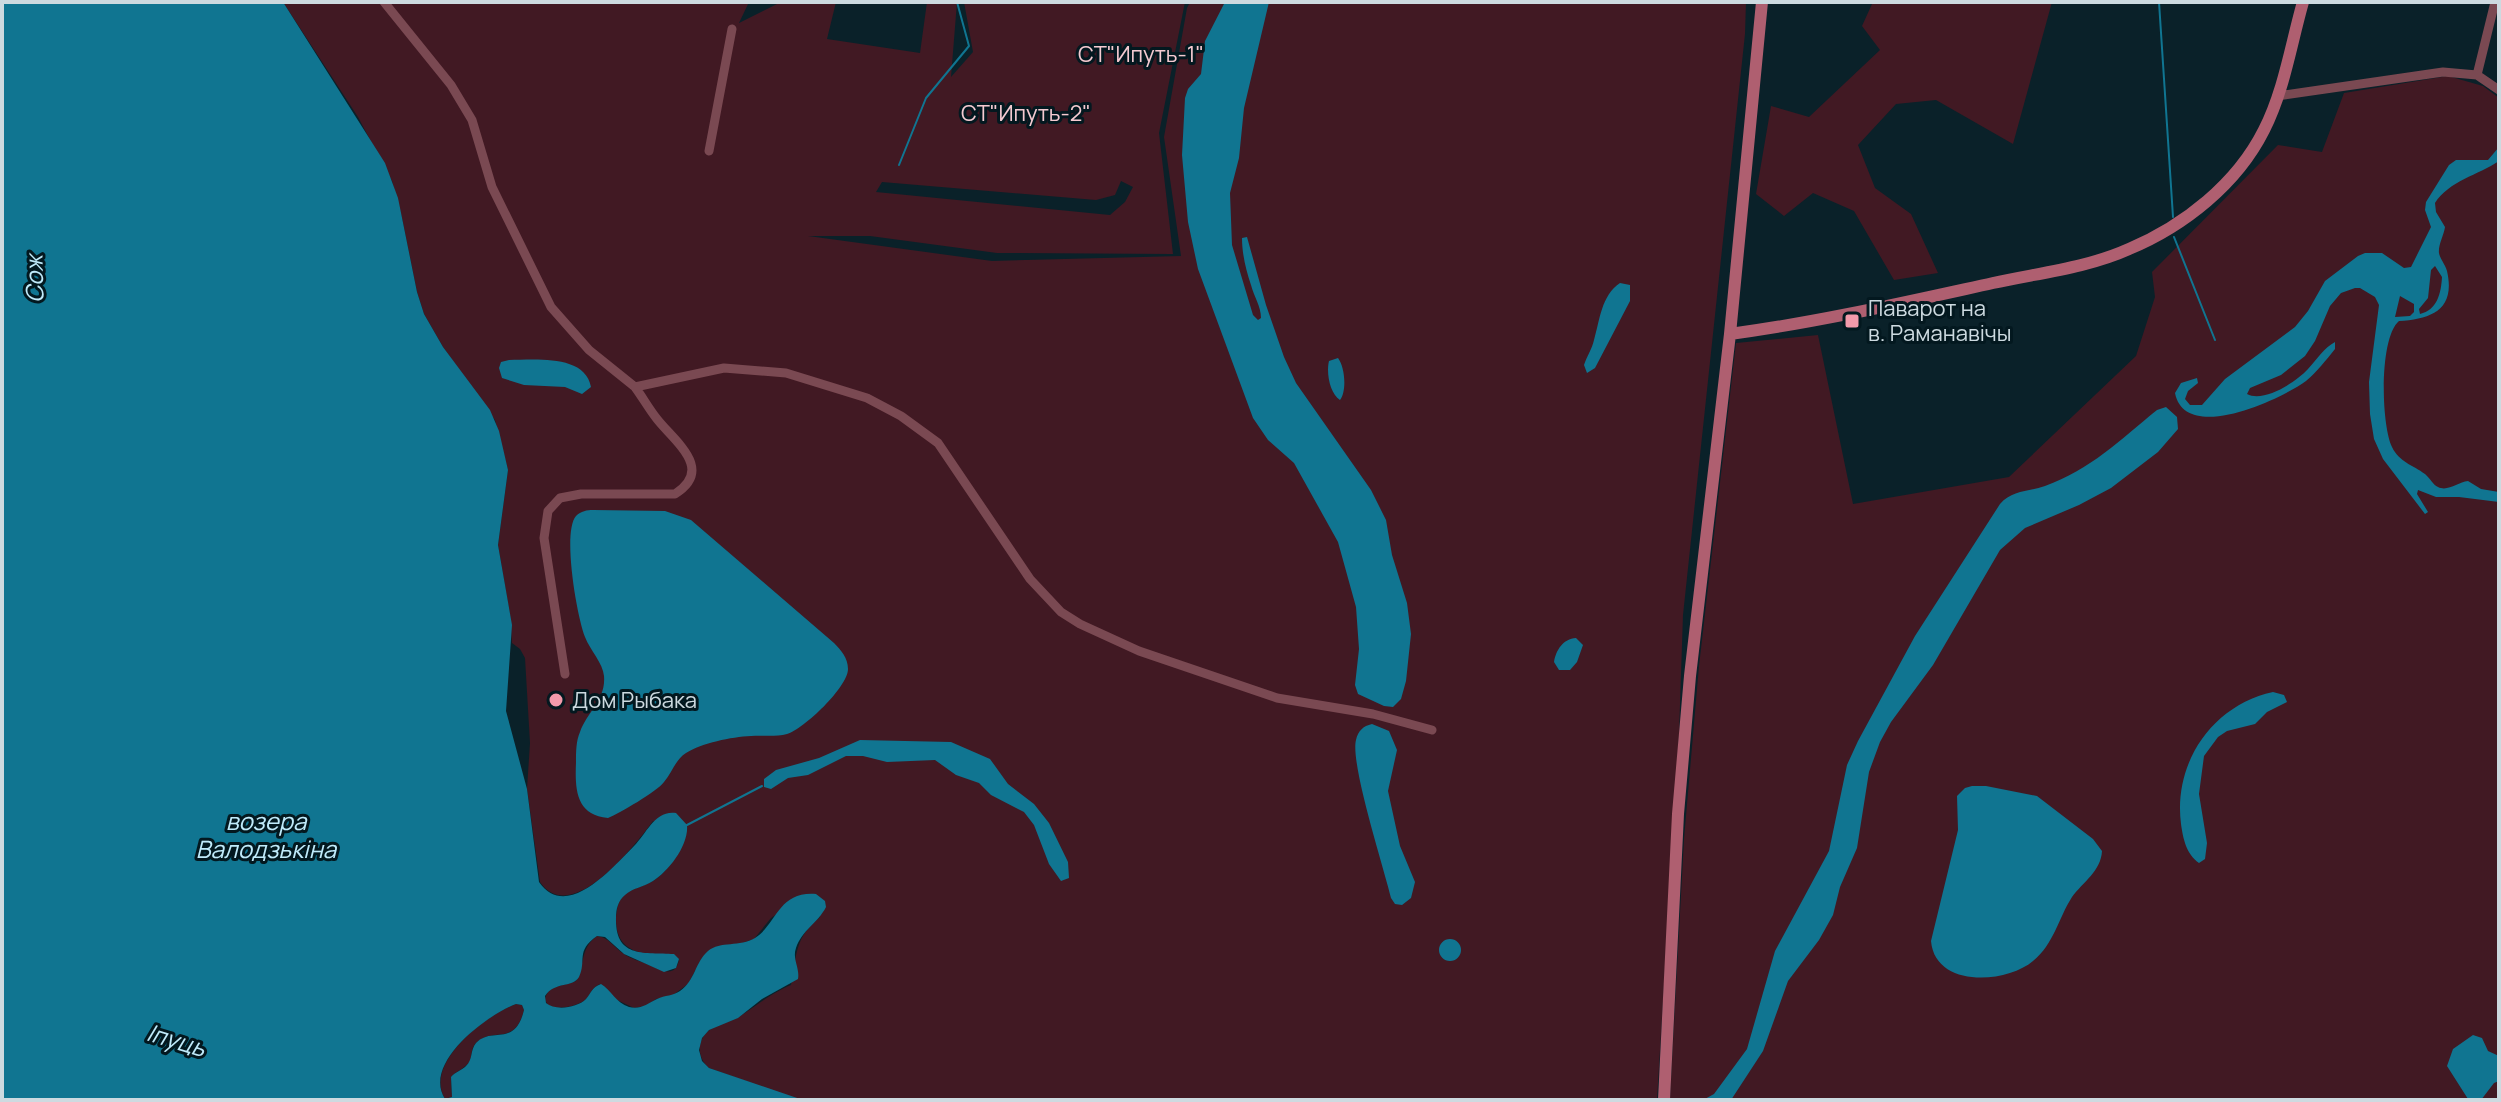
<svg xmlns="http://www.w3.org/2000/svg" width="2501" height="1102" viewBox="0 0 2501 1102" font-family="Manrope,sans-serif">
<rect width="100%" height="100%" fill="#0a2129"/>
<path fill="#411923" fill-rule="evenodd" d="M 283,2 L 749,2 L 739,23 L 781,2 L 836,2 L 827,39 L 920,53 L 927,2 L 957,2 L 951,77 L 973,52 L 964,2 L 1185,2 L 1159,133 L 1173,254 L 997,253 L 870,236 L 808,236 L 992,261 L 1181,256 L 1164,137 L 1187,8 L 1190,2 L 1746,2 L 1745,34 L 1683,615 L 1679,734 L 1657,1100 L 803,1100 L 793,1098 L 709,1068 C 695,1056 697,1036 714,1027 C 722,1023 730,1022 737,1018 C 757,1006 769,994 791,985 C 797,955 794,938 820,917 L 816,894 L 805,895 L 771,918 L 754,939 L 737,945 L 721,946 L 702,958 L 688,984 L 673,995 L 656,999 L 646,1006 L 634,1008 L 615,999 L 600,984 C 592,988 592,991 587,998 C 579,1007 559,1009 549,1007 L 545,1000 C 548,983 563,987 576,981 C 585,965 580,948 597,936 C 609,937 614,948 624,954 C 631,959 640,961 649,965 C 661,970 676,979 679,959 C 649,953 615,958 616,917 C 617,908 618,900 625,894 C 633,888 644,886 653,881 C 668,872 675,856 684,842 L 653,821 C 634,847 571,927 540,882 L 527,789 L 530,743 L 525,658 L 520,649 L 512,643 L 510,615 L 498,545 L 508,470 L 495,420 L 443,347 L 424,314 L 417,292 L 402,218 L 392,181 L 358,117 ZM 1121,181 L 1133,187 L 1125,202 L 1110,215 L 876,192 L 882,182 L 1096,200 L 1115,195 Z
M 1867,2 L 2052,2 L 2013,144 L 1936,100 L 1896,104 L 1858,145 L 1875,188 L 1911,214 L 1938,273 L 1894,280 L 1854,211 L 1813,193 L 1784,216 L 1756,194 L 1771,106 L 1809,117 L 1880,50 L 1862,26 L 1872,4 Z
M 2448,76 L 2483,86 L 2499,98 L 2499,1100 L 1670,1099 L 1684,839 L 1699,666 L 1736,343 L 1818,335 L 1853,504 L 2009,477 L 2136,356 L 2155,297 L 2152,272 L 2278,145 L 2322,152 L 2344,93 Z
M 516,1004 L 522,1005 L 524,1010 C 515,1047 493,1026 476,1043 C 471,1048 472,1055 470,1061 C 466,1068 456,1071 451,1077 L 452,1097 L 445,1099 C 423,1063 487,1014 516,1004 Z"/>
<path fill="#107591" fill-rule="evenodd" d="M 2,2 L 283,2 L 385,163 L 398,198 L 417,292 L 424,314 L 443,347 L 490,410 L 499,431 L 508,470 L 498,545 L 512,625 L 506,711 L 527,789 L 539,882 C 567,922 613,867 634,846 C 647,833 655,810 676,813 L 687,825 C 689,845 669,871 653,881 C 644,887 632,888 625,895 C 618,901 616,909 616,918 C 615,959 645,952 674,954 L 679,959 L 676,968 L 664,972 L 624,954 L 605,937 L 597,936 C 575,951 587,961 579,977 C 573,988 555,981 545,996 L 546,1003 C 555,1011 577,1008 586,999 C 592,992 591,988 601,984 C 611,990 616,1003 629,1007 C 640,1010 647,1004 657,999 C 665,995 673,996 680,991 C 695,981 695,962 708,951 C 720,941 740,947 755,938 C 777,924 778,891 816,894 L 825,901 L 826,907 C 818,923 802,930 796,948 C 792,959 800,968 798,979 L 762,999 L 738,1018 L 709,1030 L 702,1038 L 699,1050 L 702,1061 L 709,1068 L 803,1100 L 2,1100 ZM 516,1004 L 522,1005 L 524,1010 C 515,1048 492,1026 476,1043 C 470,1050 473,1060 466,1066 C 462,1070 455,1072 451,1077 L 452,1097 L 445,1099 C 422,1063 487,1015 516,1004 Z
M 1225,2 L 1269,2 L 1244,108 L 1239,158 L 1230,193 L 1232,245 L 1253,315 L 1258,320 L 1261,318 C 1261,306 1254,297 1251,285 C 1246,270 1242,254 1242,238 L 1247,237 L 1266,305 L 1284,357 L 1296,383 L 1371,490 L 1386,520 L 1392,555 L 1407,603 L 1411,634 L 1406,681 L 1401,699 L 1393,707 L 1384,706 L 1358,694 L 1355,685 L 1359,649 L 1356,607 L 1338,542 L 1294,463 L 1268,440 L 1253,418 L 1198,269 L 1188,222 L 1182,155 L 1185,98 L 1188,89 L 1201,74 L 1205,41 Z
M 2499,147 L 2499,161 C 2478,175 2449,181 2435,203 L 2436,212 L 2445,227 C 2444,235 2438,245 2439,253 C 2440,259 2445,264 2447,271 C 2456,310 2431,319 2399,321 C 2379,338 2381,424 2392,447 C 2399,462 2413,465 2425,474 C 2430,478 2433,485 2438,487 C 2448,492 2458,482 2468,481 L 2481,489 L 2499,492 L 2499,502 L 2459,497 L 2436,497 L 2418,490 L 2417,494 L 2428,512 L 2425,514 L 2383,459 L 2374,439 L 2370,414 L 2369,382 L 2379,305 L 2375,297 L 2360,288 L 2355,288 L 2341,293 L 2330,306 L 2315,341 L 2305,356 L 2281,375 L 2250,388 L 2247,394 C 2264,403 2296,382 2308,369 C 2317,359 2324,348 2335,342 L 2335,349 C 2326,360 2317,372 2306,381 C 2280,400 2185,444 2175,393 L 2181,383 L 2197,378 L 2198,383 L 2188,391 L 2185,399 L 2190,405 L 2202,405 L 2225,379 L 2295,327 L 2308,311 L 2325,281 L 2358,256 L 2365,253 L 2382,253 L 2404,268 L 2411,267 L 2431,227 L 2425,210 L 2426,202 L 2449,165 L 2456,160 L 2488,160 ZM 2435,266 L 2442,277 C 2441,294 2437,310 2420,314 L 2419,309 L 2428,298 L 2431,270 ZM 2400,296 L 2414,304 L 2414,312 L 2410,316 L 2395,317 Z
M 1620,283 L 1630,285 L 1630,301 L 1595,368 L 1587,373 L 1584,365 C 1587,356 1592,349 1594,340 C 1600,320 1601,296 1620,283 Z
M 1338,358 C 1345,367 1347,391 1340,400 C 1330,394 1326,373 1329,361 Z
M 509,360 C 534,360 585,354 591,387 L 582,394 L 565,387 L 524,385 L 502,378 L 499,368 L 501,362 Z
M 2166,407 L 2177,417 L 2178,429 L 2158,452 L 2111,488 L 2079,505 L 2025,528 L 2000,550 L 1933,665 L 1891,722 L 1880,742 L 1869,772 L 1857,848 L 1840,887 L 1833,915 L 1819,940 L 1788,981 L 1763,1051 L 1731,1100 L 1703,1100 L 1714,1094 L 1747,1049 L 1775,951 L 1829,851 L 1847,765 L 1858,741 L 1915,636 L 2000,504 C 2012,490 2028,492 2045,486 C 2090,470 2120,440 2157,410 Z
M 593,510 L 665,511 L 691,520 L 834,643 C 841,650 848,658 848,669 C 848,687 804,729 787,734 C 776,737 762,735 751,736 C 731,737 702,743 686,753 C 675,760 672,773 664,782 C 658,791 618,814 608,818 C 575,815 575,788 576,762 C 576,752 576,741 580,732 C 587,712 606,700 604,676 C 603,663 590,650 585,637 C 577,617 562,532 576,516 C 581,511 587,510 593,510 Z
M 1576,638 L 1583,645 L 1577,662 L 1570,670 L 1559,670 L 1554,662 C 1556,650 1563,639 1576,638 Z
M 2273,692 L 2284,695 L 2287,702 L 2267,712 L 2255,724 L 2227,731 L 2218,737 L 2204,756 L 2199,794 L 2207,843 L 2205,859 L 2199,863 C 2186,854 2183,838 2181,824 C 2173,762 2213,705 2273,692 Z
M 1372,724 L 1389,731 L 1397,750 L 1388,791 L 1400,846 L 1415,882 L 1411,898 L 1402,905 L 1395,904 L 1391,898 C 1384,868 1350,764 1356,740 C 1358,731 1363,726 1372,724 Z
M 860,740 L 951,742 L 990,759 L 1008,784 L 1034,804 L 1049,823 L 1068,862 L 1069,878 L 1061,881 L 1049,864 L 1034,825 L 1024,812 L 991,795 L 979,783 L 956,775 L 935,760 L 887,762 L 863,756 L 846,756 L 808,775 L 788,778 L 771,789 L 764,787 L 764,779 L 776,770 L 819,758 Z
M 1972,786 L 1986,786 L 2037,796 L 2093,839 L 2102,851 C 2101,871 2083,882 2072,897 C 2058,919 2054,944 2033,961 C 2006,984 1935,988 1931,941 L 1958,830 L 1957,796 L 1965,788 Z
M1439 950a11 11 0 1 1 22 0a11 11 0 1 1-22 0Z
M 2473,1035 L 2482,1038 L 2488,1051 L 2499,1056 L 2499,1081 L 2494,1083 L 2481,1100 L 2468,1099 L 2447,1066 L 2453,1049 Z"/>
<g fill="none" stroke-linecap="round" stroke-linejoin="round">
<path stroke="#107591" stroke-width="2" d="M 2159,2 L 2173,217
M 899,165 L 926,98 L 969,46 L 957,2
M 2174,237 L 2215,340
M 687,825 L 762,786"/>
<path stroke="#7a4952" stroke-width="9" d="M 384,2 L 451,85 L 472,120 L 492,187 L 551,307 L 589,350 L 635,387 L 724,368 L 786,373 L 867,398 L 901,416 L 938,443 L 1030,579 L 1061,612 L 1080,624 L 1139,651 L 1277,698 L 1373,714 L 1432,730
M 2477,75 L 2495,2
M 2477,75 L 2499,90
M 2277,96 L 2443,72 L 2477,75
M 709,151 L 732,29
M 565,674 L 544,538 L 548,511 L 560,498 L 581,494 L 675,494 C 715,469 674,441 657,419 C 649,409 643,398 635,387"/>
<path stroke="#af5f70" stroke-width="12" d="M 1730,334 C 1819,322 1906,302 1993,283 C 2038,273 2087,268 2129,249 C 2184,226 2237,184 2264,130 C 2284,91 2291,44 2303,2
M 1664,1100 L 1678,814 L 1690,676 L 1730,334 L 1762,2"/>
</g>
<g fill="#f39aab" stroke="#03181f" stroke-width="3">
<rect x="1844" y="313" width="16" height="16" rx="4"/>
<circle cx="556" cy="700" r="8"/>
</g>
<g text-anchor="middle" stroke-width="6" stroke-linejoin="round" paint-order="stroke">
<g font-size="22" fill="#f5cad1" stroke="#03181f">
<text x="1141" y="62">СТ"Ипуть-1"</text>
<text x="1026" y="121">СТ"Ипуть-2"</text>
</g>
<g font-size="22" fill="#cddae0" stroke="#03181f" text-anchor="start">
<text x="1868" y="316">Паварот на<tspan x="1868" dy="25">в. Раманавічы</tspan></text>
<text x="572" y="708">Дом Рыбака</text>
</g>
<g font-size="24" font-style="italic" fill="#c0ebfb" stroke="#03181f">
<text transform="translate(35 279) rotate(-91)" y="8">Сож</text>
<text x="266" y="830">возера<tspan x="266" dy="28">Валодзькіна</tspan></text>
<text transform="translate(176 1041) rotate(17)" y="8">Іпуць</text>
</g>
</g>
<rect width="2501" height="1102" fill="none" stroke="#cddae0" stroke-width="8"/>
</svg>
